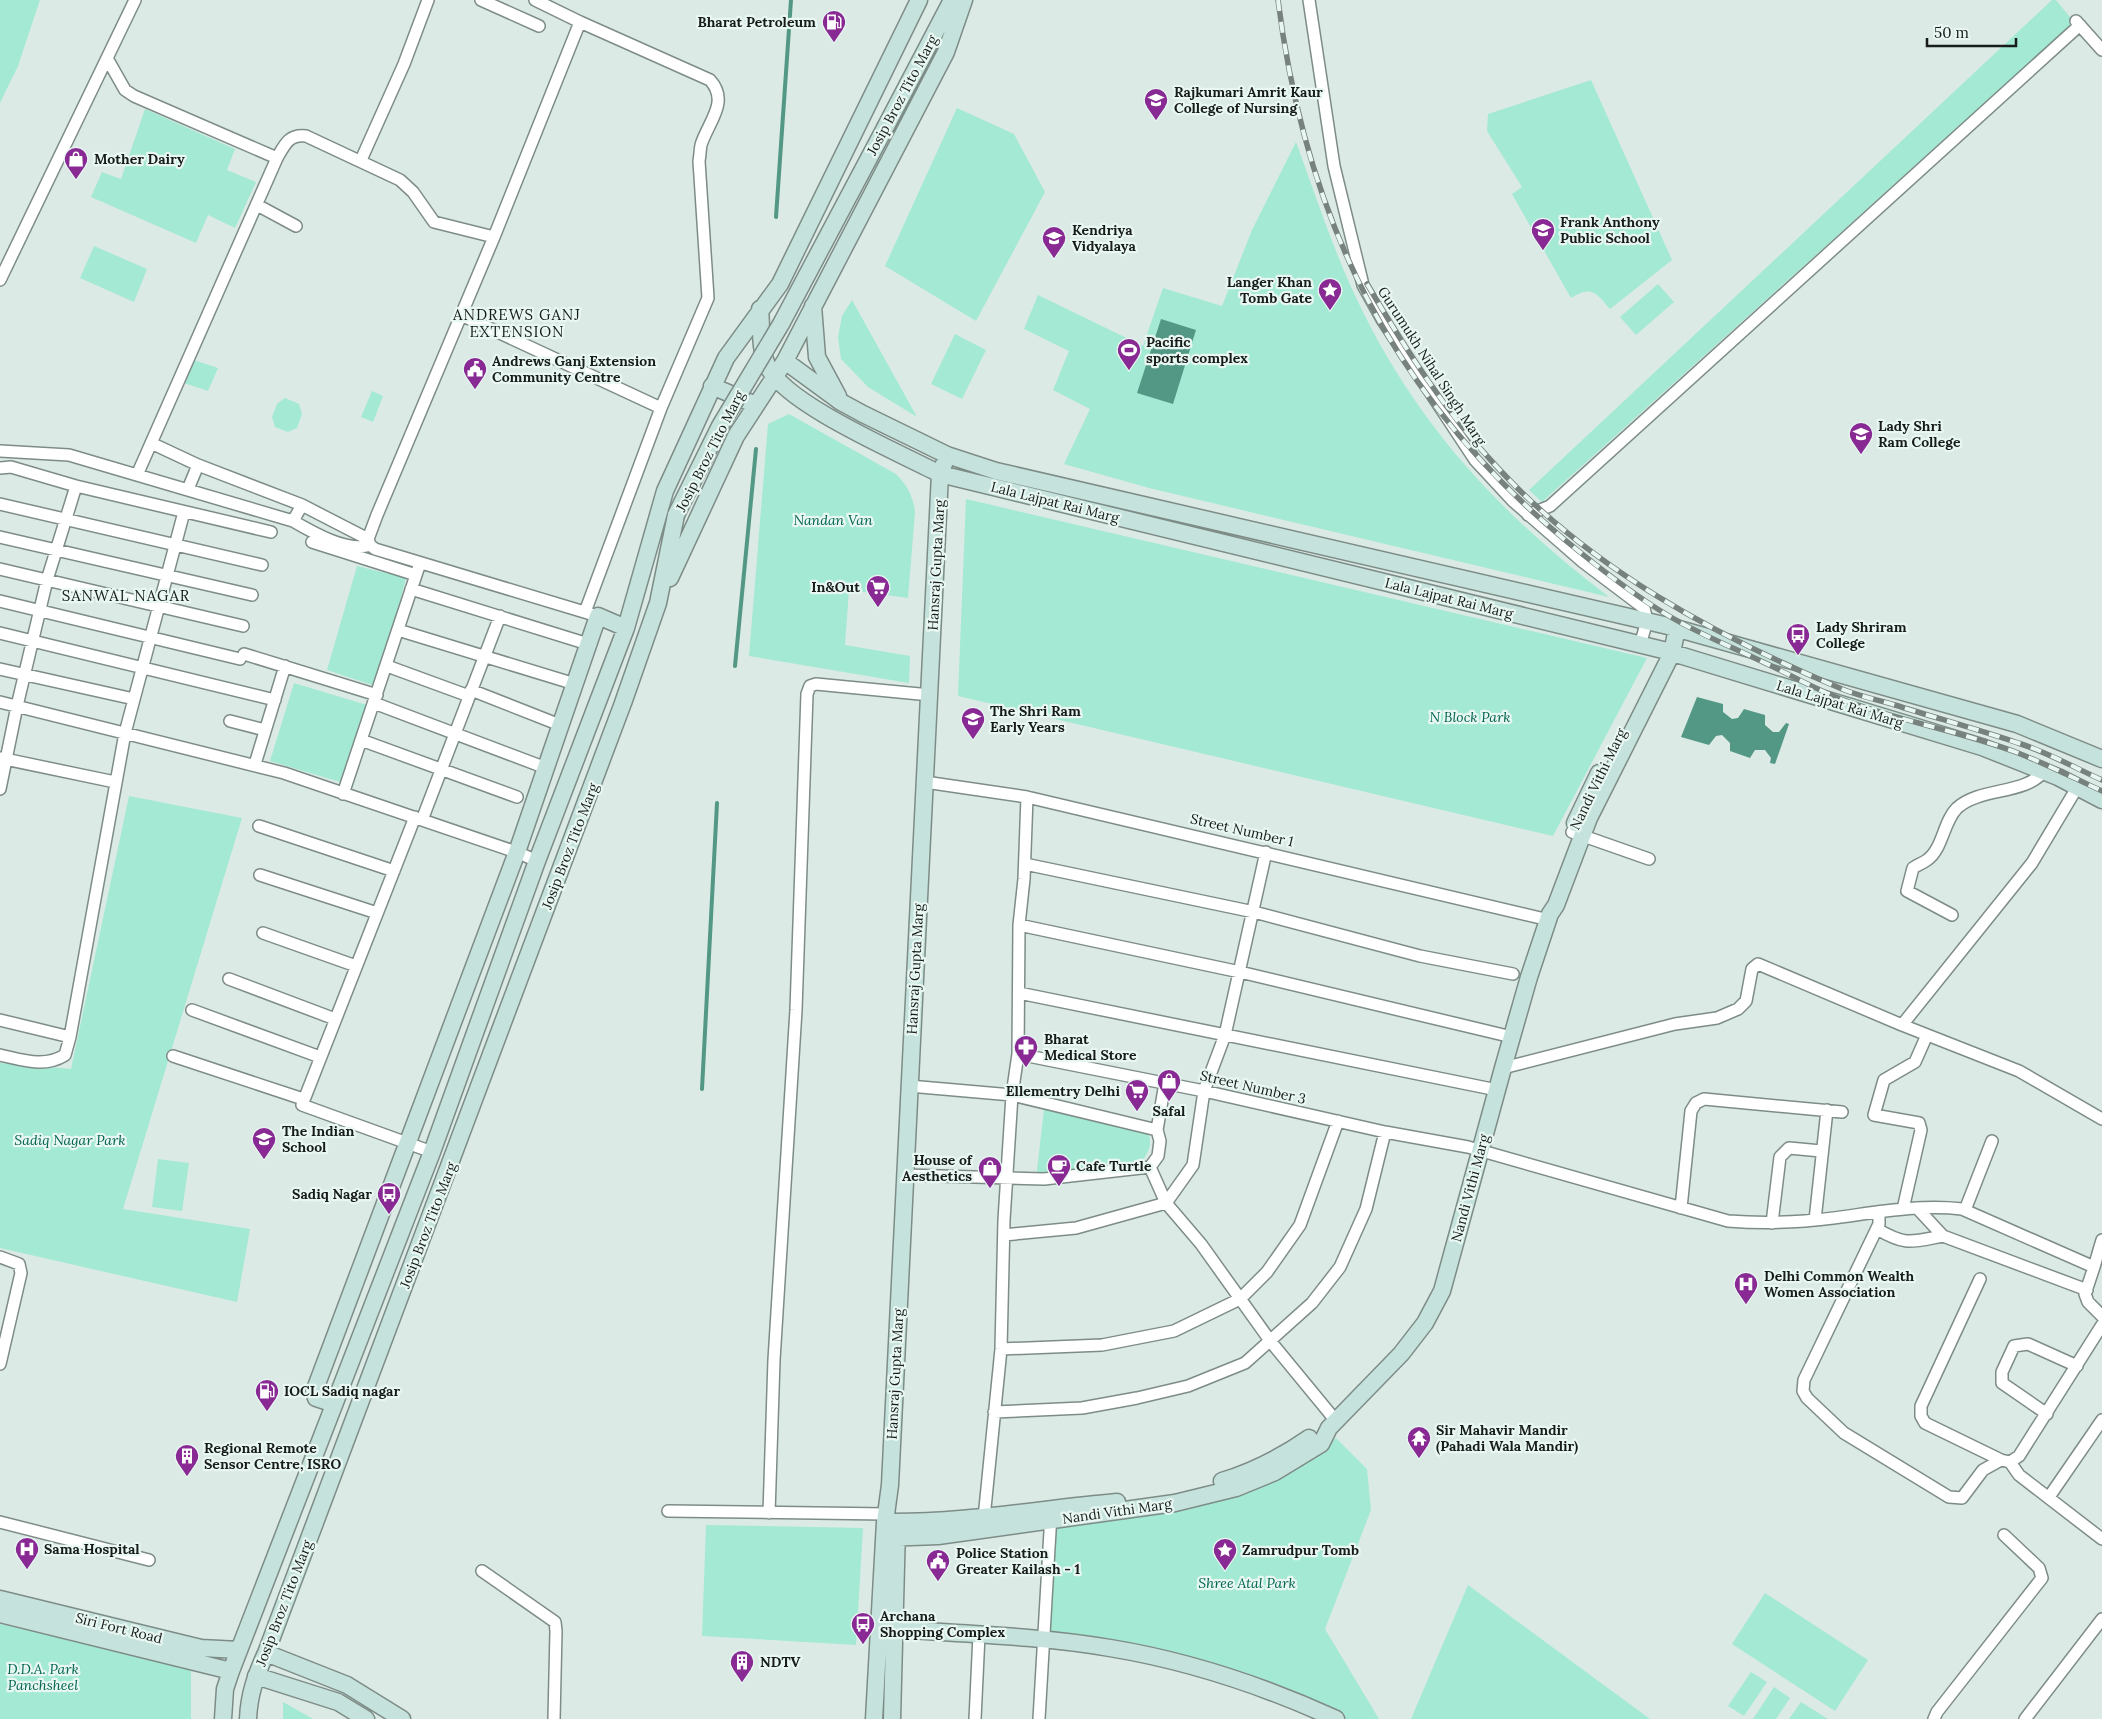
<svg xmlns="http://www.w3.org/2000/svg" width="2102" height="1719" viewBox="0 0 2102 1719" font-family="Lora,serif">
<rect width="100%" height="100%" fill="#dbeae5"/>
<path fill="#a4e9d4" d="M 0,0 L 40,0 L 18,66 L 0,103 Z
M 2052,0 L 2056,0 L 2074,22 L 1542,502 L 1529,490 Z
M 1591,80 L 1672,260 L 1610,309 C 1596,293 1592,285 1571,298 L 1512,194 L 1522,187 L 1487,131 L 1488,114 Z
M 957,108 L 1014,134 L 1045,192 L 976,321 L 885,266 Z
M 145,109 L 235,149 L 227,170 L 256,182 L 235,228 L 208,215 L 196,243 L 91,197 L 102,172 L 121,179 Z
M 1296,142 C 1317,199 1336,259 1364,314 C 1423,432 1504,517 1609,597 L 1149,488 L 1064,464 L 1090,409 L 1053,390 L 1069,351 L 1024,329 L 1038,295 L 1143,346 L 1163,288 L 1222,306 L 1252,230 Z
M 94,246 L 147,269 L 134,302 L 80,278 Z
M 1658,284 L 1674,302 L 1636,335 L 1620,317 Z
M 852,300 L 917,417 L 868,387 L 841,359 L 838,337 L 842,316 Z
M 955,334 L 986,350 L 962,399 L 931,384 Z
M 194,360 L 218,368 L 208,391 L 184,383 Z
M 372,391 L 383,396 L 373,422 L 361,417 Z
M 285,398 L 299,404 L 302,414 L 297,428 L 288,432 L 275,427 L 272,417 L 277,404 Z
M 789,414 L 896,474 C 907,485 913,496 915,512 L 908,598 L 849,590 L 845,645 L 910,656 L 909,683 L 749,656 L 768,424 Z
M 966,499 L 1647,658 L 1553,836 L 958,696 Z
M 357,566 L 406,578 L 378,687 L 327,670 Z
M 294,683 L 367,705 L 340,782 L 270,761 Z
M 129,796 L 242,818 L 123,1209 L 250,1229 L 237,1302 L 0,1248 L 0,1063 L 71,1069 Z
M 1044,1109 L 1148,1132 C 1152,1144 1150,1149 1143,1160 L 1036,1179 Z
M 158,1159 L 189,1163 L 182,1211 L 152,1207 Z
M 1336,1438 L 1367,1469 L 1371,1510 L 1325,1629 L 1379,1719 L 1347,1719 L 1241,1673 L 1050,1636 L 1054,1523 L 1134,1515 L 1249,1492 L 1296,1469 Z
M 706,1525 L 863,1528 L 856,1645 L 702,1636 Z
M 1468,1585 L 1650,1719 L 1411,1719 Z
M 1765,1593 L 1868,1660 L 1835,1711 L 1732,1644 Z
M 0,1624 L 191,1665 L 191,1719 L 0,1719 Z
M 1751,1672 L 1767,1682 L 1744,1716 L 1728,1706 Z
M 1774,1687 L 1790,1698 L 1776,1719 L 1753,1719 Z
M 283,1702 L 313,1719 L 283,1719 Z
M 1801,1702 L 1828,1719 L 1789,1719 Z"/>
<path fill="#539884" d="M 1161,319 L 1196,330 L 1173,404 L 1137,393 Z
M 1697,697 L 1723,704 L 1723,712 L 1732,719 L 1738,718 L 1744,709 L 1765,715 L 1765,725 L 1773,732 L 1779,732 L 1786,723 L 1789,724 L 1775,764 L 1770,763 L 1771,758 L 1765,750 L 1755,750 L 1750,758 L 1730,751 L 1730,743 L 1722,735 L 1716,736 L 1709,745 L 1681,737 Z"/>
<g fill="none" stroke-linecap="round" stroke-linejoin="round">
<path stroke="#539884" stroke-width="4" d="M 776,217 L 791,0
M 735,666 L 756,449
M 702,1089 L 717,803"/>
<g stroke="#7e8c87" stroke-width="14">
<path id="street" d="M 481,0 L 539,26
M 1309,0 L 1334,166 L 1363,285 L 1383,321 L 1475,460 L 1513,501 L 1583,562 L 1644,608 L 1647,621 L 1640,645
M 2076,21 L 2102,50
M 580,22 L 710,80 C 730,102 708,122 701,145 C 700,150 700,156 699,161 L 708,298 L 661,408 L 585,612
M 108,60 L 125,90 L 134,96 L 277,158
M 361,160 L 404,64 L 428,0
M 257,205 L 296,226
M 0,280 L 135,0
M 461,315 L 661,408
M 151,443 L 198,465
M 0,451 L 69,455 L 293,521 C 312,532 348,553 370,545 L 368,539 L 377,515 L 494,237 L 580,22 L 535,0
M 0,468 L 11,467 L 76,486 L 271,532
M 137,475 L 277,158 C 285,144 289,134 306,136 L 400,180 L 413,192 L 434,222 L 494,237
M 188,489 L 198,465 L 302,505 L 293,521
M 0,504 L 262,565
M 302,505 L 368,539
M 1528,515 L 1550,506 L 2080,25
M 0,537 L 252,595
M 312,542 L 416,575
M 370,545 L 375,549 L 591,614
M 0,569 L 243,626
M 411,589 L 588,644
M 0,601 L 240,659
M 398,630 L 575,684
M 0,633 L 275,700
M 244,654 L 377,695
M 387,666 L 469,696
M 0,669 L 134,699
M 471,690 L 560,725
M 0,702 L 284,773 L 519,853 L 537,861
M 374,703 L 546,768
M 230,721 L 265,730
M 361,740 L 517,797
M 0,758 L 115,782
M 255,764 L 285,666
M 925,782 L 1027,797 L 1549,920
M 0,789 L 17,706 L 47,580 L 76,486
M 343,794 L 420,563
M 415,817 L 302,1105 L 432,1152
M 422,820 L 500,616
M 259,826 L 394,871
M 1572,832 L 1649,859
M 1025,864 L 1254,912 L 1420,956 L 1513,974
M 260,875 L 377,913
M 1952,915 L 1907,891 L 1913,868 C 1917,865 1923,863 1927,860 C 1943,849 1943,822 1957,808 C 1980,787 2026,795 2044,771
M 1019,925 L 1240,972 L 1512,1037
M 263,933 L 356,966
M 229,979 L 335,1019
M 1019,993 L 1497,1090
M 192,1010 L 320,1057
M 0,1020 L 70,1037
M 1902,1025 L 2032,863 L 2078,786
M 1018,1054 L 1204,1091 L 1385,1132 L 1468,1147 L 1728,1221 C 1754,1223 1779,1223 1805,1221 C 1857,1217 1909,1203 1962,1209 L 2094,1267 L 2085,1294 L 2088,1302 L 2102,1316
M 0,1055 C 23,1060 44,1068 65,1055 L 70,1037 L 125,733 L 184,512
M 173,1056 L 303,1099
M 1503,1068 L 1675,1024 L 1717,1018 L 1738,1009 L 1746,1001 L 1752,969 L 1758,964 L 1902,1025 L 2019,1071 L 2102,1119
M 909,1086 L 1012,1095 L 1157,1130
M 1150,1167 L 1166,1203 L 1201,1244 L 1271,1342 L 1336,1421
M 904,1175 L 1044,1179 L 1150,1167 L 1158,1156 L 1160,1141 L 1157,1130 L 1165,1083
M 1681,1208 L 1691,1111 L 1696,1103 L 1704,1099 L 1842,1112
M 1917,1208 L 1943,1236 L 2087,1290
M 1903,1209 L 1921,1130 L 1919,1123 L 1874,1115 L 1884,1080 L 1915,1062 L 1927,1035
M 1965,1210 L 1992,1141
M 1879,1212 L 1879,1224 L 1804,1380 L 1803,1391 L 1807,1398 L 1844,1433 L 1949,1497 L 1962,1498 L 1983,1470 L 2001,1460
M 1815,1220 L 1827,1110
M 1772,1223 L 1780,1157 L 1789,1148 L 1821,1151
M 1877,1229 C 1906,1246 1911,1242 1943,1236
M 1004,1235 L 1076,1228 L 1166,1203 L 1193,1165 L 1204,1091 L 1225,1035 L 1266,852
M 0,1257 L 19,1264 L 21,1273 L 0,1364
M 2094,1267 L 2102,1240
M 1980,1279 L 1921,1406 L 1921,1416 L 1925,1423 L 2001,1460 L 2010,1462 L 2019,1456 L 2102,1325
M 1001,1349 L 1102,1345 L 1174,1331 L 1240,1299 L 1267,1272 L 1300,1225 L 1338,1121
M 994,1412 L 1082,1408 L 1137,1398 L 1188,1386 L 1245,1363 L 1312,1303 L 1340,1267 L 1366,1209 L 1385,1132
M 2047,1414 L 2002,1383 L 2002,1372 L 2014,1346 L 2028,1344 L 2077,1366
M 2010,1462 L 2019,1475 L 2102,1539
M 2049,1497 L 2102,1420
M 668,1511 L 886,1514
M 769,1513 L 774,1360 L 796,1010 L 807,694 L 810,686 L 816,684 L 930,695
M 984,1518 L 1001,1349 L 1004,1220 L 1012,1095 L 1018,1054 L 1019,925 L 1024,879 L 1027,797
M 0,1522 L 149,1560
M 482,1571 L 555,1622 L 556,1631 L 554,1719
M 975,1719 L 979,1635
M 1039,1719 L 1051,1514
M 1934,1719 L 1937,1712 L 2042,1578 L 2039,1568 L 2004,1535
M 2025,1719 L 2102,1619"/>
</g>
<g stroke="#7e8c87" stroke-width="19">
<path id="secondary" d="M 886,126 L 952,0
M 813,306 L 817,357 L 838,396
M 760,309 C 762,328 759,347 767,365 C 784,404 900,453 940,474 L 1663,650 L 1982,747 L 2058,777 L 2102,800
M 785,361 L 841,402 L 863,414 L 947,455 L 996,471 L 1668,626 L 2017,724 L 2102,759
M 712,386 L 749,402
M 670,578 L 736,436 L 785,361 L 946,52 L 964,0
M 1575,823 L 1599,773
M 334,1404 L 316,1398 L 314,1392 L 517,852 L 598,616 L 626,628
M 1222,1481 C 1252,1472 1283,1456 1309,1438
M 885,1522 C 964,1523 1038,1509 1117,1502
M 884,1538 L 938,1536 L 1175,1503 L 1236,1488 L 1275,1472 L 1321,1444 L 1329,1428 L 1401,1354 L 1425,1323 L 1442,1291 L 1503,1068 L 1529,977 L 1550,914 L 1556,905 L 1589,818 L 1672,653 L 1677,628
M 0,1599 L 201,1648 L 239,1650
M 0,1614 L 231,1671
M 895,1629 C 966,1634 1039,1636 1110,1648 C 1189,1661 1264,1686 1336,1719
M 266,1653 L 347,1685 L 402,1719
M 256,1676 L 338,1702 L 366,1719
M 223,1719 L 225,1689 L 231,1671 L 432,1152 L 537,861 L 626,628 L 665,491 L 726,358 L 780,284 L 919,0
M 248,1719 C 249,1694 256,1675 266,1653 L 623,703 L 658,603 L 676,515
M 874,1719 L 885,1522 L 890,1485 L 940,474 L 944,464
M 892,1719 L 897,1527"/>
</g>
<use href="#street" stroke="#fff" stroke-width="11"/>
<use href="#secondary" stroke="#c5e3dc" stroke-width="16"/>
<g stroke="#77817d" stroke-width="5.5">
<path id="rail" d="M 1278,0 C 1306,221 1393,397 1565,540 C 1599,568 1632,594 1669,616 C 1699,634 1732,647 1763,662 C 1789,674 1815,689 1841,699 C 1898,721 1961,731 2018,753 C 2046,764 2074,778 2102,791
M 1367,284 C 1405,348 1446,413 1497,467 C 1591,569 1716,636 1842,689 C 1859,696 1878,700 1895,705 C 1936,718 1977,729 2018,743 C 2047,752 2075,768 2102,780"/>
</g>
<use href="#rail" stroke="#e8f7f2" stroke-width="4" stroke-dasharray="11" stroke-linecap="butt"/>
<g stroke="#7e8c87" stroke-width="19" stroke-linecap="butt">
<path id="secondary-bridge" d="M 676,515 L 720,426 L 781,324 L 886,126"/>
</g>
<use href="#secondary-bridge" stroke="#c5e3dc" stroke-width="16"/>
</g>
<defs>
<g id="fuel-pin" transform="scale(1.25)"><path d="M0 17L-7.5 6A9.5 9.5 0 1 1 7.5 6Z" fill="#892a94" stroke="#e8f7f2"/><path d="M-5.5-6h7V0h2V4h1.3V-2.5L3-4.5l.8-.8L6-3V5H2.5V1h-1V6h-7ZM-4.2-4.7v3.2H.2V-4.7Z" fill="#fff"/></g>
<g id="university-pin" transform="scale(1.25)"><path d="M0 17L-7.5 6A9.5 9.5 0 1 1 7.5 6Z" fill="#892a94" stroke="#e8f7f2"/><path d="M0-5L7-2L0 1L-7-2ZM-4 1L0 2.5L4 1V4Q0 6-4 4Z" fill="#fff"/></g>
<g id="shop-pin" transform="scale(1.25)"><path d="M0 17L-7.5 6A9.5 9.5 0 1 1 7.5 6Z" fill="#892a94" stroke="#e8f7f2"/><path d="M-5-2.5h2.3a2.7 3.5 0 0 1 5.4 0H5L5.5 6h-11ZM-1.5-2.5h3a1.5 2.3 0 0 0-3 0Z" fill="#fff"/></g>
<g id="school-pin" transform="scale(1.25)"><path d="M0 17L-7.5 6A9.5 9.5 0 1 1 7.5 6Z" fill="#892a94" stroke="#e8f7f2"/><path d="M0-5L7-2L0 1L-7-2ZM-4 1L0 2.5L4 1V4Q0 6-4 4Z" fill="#fff"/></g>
<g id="sight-pin" transform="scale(1.25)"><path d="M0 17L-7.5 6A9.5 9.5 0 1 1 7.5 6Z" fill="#892a94" stroke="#e8f7f2"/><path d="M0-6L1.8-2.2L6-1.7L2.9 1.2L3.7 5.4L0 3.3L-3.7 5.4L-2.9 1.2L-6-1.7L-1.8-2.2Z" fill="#fff"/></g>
<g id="stadium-pin" transform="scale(1.25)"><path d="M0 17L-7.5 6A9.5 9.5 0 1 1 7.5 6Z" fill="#892a94" stroke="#e8f7f2"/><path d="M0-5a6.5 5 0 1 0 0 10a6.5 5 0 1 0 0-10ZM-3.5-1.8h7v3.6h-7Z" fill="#fff"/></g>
<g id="civic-pin" transform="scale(1.25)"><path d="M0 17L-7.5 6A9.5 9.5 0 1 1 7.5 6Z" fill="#892a94" stroke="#e8f7f2"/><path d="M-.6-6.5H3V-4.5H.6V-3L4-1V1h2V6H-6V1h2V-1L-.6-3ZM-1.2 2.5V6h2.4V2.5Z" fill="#fff"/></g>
<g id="supermarket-pin" transform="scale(1.25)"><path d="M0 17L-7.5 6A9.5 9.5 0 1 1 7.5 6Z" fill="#892a94" stroke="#e8f7f2"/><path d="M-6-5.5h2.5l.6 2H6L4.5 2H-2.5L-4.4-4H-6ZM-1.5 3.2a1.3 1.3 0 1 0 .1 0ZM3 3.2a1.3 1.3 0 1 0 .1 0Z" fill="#fff"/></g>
<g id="bus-pin" transform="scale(1.25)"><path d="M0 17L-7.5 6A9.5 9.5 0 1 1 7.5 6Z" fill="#892a94" stroke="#e8f7f2"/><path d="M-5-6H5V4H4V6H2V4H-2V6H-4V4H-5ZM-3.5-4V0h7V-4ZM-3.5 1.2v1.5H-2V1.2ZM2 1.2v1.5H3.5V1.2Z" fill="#fff"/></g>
<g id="pharmacy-pin" transform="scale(1.25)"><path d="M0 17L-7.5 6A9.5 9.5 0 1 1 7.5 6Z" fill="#892a94" stroke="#e8f7f2"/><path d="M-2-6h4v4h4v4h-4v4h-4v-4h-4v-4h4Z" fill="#fff"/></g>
<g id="cafe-pin" transform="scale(1.25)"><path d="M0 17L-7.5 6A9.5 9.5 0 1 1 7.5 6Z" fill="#892a94" stroke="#e8f7f2"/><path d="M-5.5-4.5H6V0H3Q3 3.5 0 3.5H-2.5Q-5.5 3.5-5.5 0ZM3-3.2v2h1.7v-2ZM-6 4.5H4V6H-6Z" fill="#fff"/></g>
<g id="hospital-pin" transform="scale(1.25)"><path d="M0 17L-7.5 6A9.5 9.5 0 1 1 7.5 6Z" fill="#892a94" stroke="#e8f7f2"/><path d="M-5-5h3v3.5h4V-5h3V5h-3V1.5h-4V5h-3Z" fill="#fff"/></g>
<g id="temple-pin" transform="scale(1.25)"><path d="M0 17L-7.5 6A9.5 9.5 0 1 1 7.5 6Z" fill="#892a94" stroke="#e8f7f2"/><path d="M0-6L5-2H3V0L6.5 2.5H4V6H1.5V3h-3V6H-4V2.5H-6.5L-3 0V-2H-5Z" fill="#fff"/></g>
<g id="building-pin" transform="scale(1.25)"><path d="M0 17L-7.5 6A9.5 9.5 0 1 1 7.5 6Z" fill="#892a94" stroke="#e8f7f2"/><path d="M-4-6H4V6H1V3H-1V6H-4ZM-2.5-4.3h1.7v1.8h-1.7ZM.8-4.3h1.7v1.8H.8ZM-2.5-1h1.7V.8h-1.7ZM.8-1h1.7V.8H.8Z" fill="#fff"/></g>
</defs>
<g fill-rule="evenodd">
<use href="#fuel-pin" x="834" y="22"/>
<use href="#university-pin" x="1156" y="100"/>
<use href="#shop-pin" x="76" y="159"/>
<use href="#school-pin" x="1543" y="230"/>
<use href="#school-pin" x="1054" y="238"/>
<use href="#sight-pin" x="1330" y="290"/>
<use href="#stadium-pin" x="1129" y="350"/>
<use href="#civic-pin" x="475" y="369"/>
<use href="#university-pin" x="1861" y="434"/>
<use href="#supermarket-pin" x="878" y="587"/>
<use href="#bus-pin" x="1798" y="635"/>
<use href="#school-pin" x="973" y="719"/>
<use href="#pharmacy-pin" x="1026" y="1047"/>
<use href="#shop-pin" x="1169" y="1081"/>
<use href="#supermarket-pin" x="1137" y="1091"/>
<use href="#school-pin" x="264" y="1139"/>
<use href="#cafe-pin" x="1059" y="1166"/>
<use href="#shop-pin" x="990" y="1168"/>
<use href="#bus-pin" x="389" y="1194"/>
<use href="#hospital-pin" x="1746" y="1284"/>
<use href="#fuel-pin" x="267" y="1391"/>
<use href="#temple-pin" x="1419" y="1438"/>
<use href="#building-pin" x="187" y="1456"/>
<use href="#hospital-pin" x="27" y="1549"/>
<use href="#sight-pin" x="1225" y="1550"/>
<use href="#civic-pin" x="938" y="1561"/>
<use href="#bus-pin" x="863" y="1624"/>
<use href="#building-pin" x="742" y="1662"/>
</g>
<g text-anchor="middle" stroke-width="4.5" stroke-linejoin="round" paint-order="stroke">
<g font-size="14" font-weight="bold" fill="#171c1a" stroke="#e8f7f2" text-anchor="start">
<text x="816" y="27" text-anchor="end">Bharat Petroleum</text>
<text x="1174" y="97">Rajkumari Amrit Kaur<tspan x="1174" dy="16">College of Nursing</tspan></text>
<text x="94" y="164">Mother Dairy</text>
<text x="1560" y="227">Frank Anthony<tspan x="1560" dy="16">Public School</tspan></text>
<text x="1072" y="235">Kendriya<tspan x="1072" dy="16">Vidyalaya</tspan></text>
<text x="1312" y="287" text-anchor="end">Langer Khan<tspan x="1312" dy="16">Tomb Gate</tspan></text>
<text x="1146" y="347">Pacific<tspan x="1146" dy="16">sports complex</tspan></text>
<text x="492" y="366">Andrews Ganj Extension<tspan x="492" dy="16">Community Centre</tspan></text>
<text x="1878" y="431">Lady Shri<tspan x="1878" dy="16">Ram College</tspan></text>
<text x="860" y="592" text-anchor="end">In&amp;Out</text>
<text x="1816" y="632">Lady Shriram<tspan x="1816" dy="16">College</tspan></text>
<text x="990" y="716">The Shri Ram<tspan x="990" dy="16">Early Years</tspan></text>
<text x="1044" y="1044">Bharat<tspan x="1044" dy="16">Medical Store</tspan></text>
<text x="1120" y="1096" text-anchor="end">Ellementry Delhi</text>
<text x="1169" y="1116" text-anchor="middle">Safal</text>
<text x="282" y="1136">The Indian<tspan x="282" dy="16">School</tspan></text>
<text x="972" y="1165" text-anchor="end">House of<tspan x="972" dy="16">Aesthetics</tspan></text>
<text x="1076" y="1171">Cafe Turtle</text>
<text x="372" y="1199" text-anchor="end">Sadiq Nagar</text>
<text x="1764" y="1281">Delhi Common Wealth<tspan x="1764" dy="16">Women Association</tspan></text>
<text x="284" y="1396">IOCL Sadiq nagar</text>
<text x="1436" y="1435">Sir Mahavir Mandir<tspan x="1436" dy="16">(Pahadi Wala Mandir)</tspan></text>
<text x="204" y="1453">Regional Remote<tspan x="204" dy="16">Sensor Centre, ISRO</tspan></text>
<text x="44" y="1554">Sama Hospital</text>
<text x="1242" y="1555">Zamrudpur Tomb</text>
<text x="956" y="1558">Police Station<tspan x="956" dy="16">Greater Kailash - 1</tspan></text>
<text x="880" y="1621">Archana<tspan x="880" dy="16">Shopping Complex</tspan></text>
<text x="760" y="1667">NDTV</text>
</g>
<g font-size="14" fill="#171c1a" stroke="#e8f7f2">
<text transform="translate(902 95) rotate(-62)" y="5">Josip Broz Tito Marg</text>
<text transform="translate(1432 366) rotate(57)" y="5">Gurumukh Nihal Singh Marg</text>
<text transform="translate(710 451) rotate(-63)" y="5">Josip Broz Tito Marg</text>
<text transform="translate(1055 502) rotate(14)" y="5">Lala Lajpat Rai Marg</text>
<text transform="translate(936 565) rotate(-87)" y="5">Hansraj Gupta Marg</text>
<text transform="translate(1449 598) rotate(14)" y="5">Lala Lajpat Rai Marg</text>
<text transform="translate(1840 704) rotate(17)" y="5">Lala Lajpat Rai Marg</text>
<text transform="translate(1598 779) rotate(-64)" y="5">Nandi Vithi Marg</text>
<text transform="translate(1242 830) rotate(13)" y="5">Street Number 1</text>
<text transform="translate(570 846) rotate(-69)" y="5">Josip Broz Tito Marg</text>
<text transform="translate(915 969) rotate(-87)" y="5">Hansraj Gupta Marg</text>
<text transform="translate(1253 1087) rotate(13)" y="5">Street Number 3</text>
<text transform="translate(1470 1188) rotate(-75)" y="5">Nandi Vithi Marg</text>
<text transform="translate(428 1225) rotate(-69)" y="5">Josip Broz Tito Marg</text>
<text transform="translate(895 1374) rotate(-87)" y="5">Hansraj Gupta Marg</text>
<text transform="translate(1117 1511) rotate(-8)" y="5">Nandi Vithi Marg</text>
<text transform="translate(284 1603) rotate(-69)" y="5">Josip Broz Tito Marg</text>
<text transform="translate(119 1628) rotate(14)" y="5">Siri Fort Road</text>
</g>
<g font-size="14" font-style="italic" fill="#006450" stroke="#e8f7f2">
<text x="833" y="525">Nandan Van</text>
<text x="1470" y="722">N Block Park</text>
<text x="70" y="1145">Sadiq Nagar Park</text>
<text x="1247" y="1588">Shree Atal Park</text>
<text x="43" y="1674">D.D.A. Park<tspan x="43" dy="16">Panchsheel</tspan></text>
</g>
<g font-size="15" letter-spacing="1" fill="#171c1a" stroke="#e8f7f2">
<text x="517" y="320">ANDREWS GANJ<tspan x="517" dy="17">EXTENSION</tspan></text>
<text x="126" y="601">SANWAL NAGAR</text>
</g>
</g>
<path d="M1927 38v8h89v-8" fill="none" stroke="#171c1a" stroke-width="2.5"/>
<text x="1934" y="38" font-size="15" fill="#171c1a" stroke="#e8f7f2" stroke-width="4" paint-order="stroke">50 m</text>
</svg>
